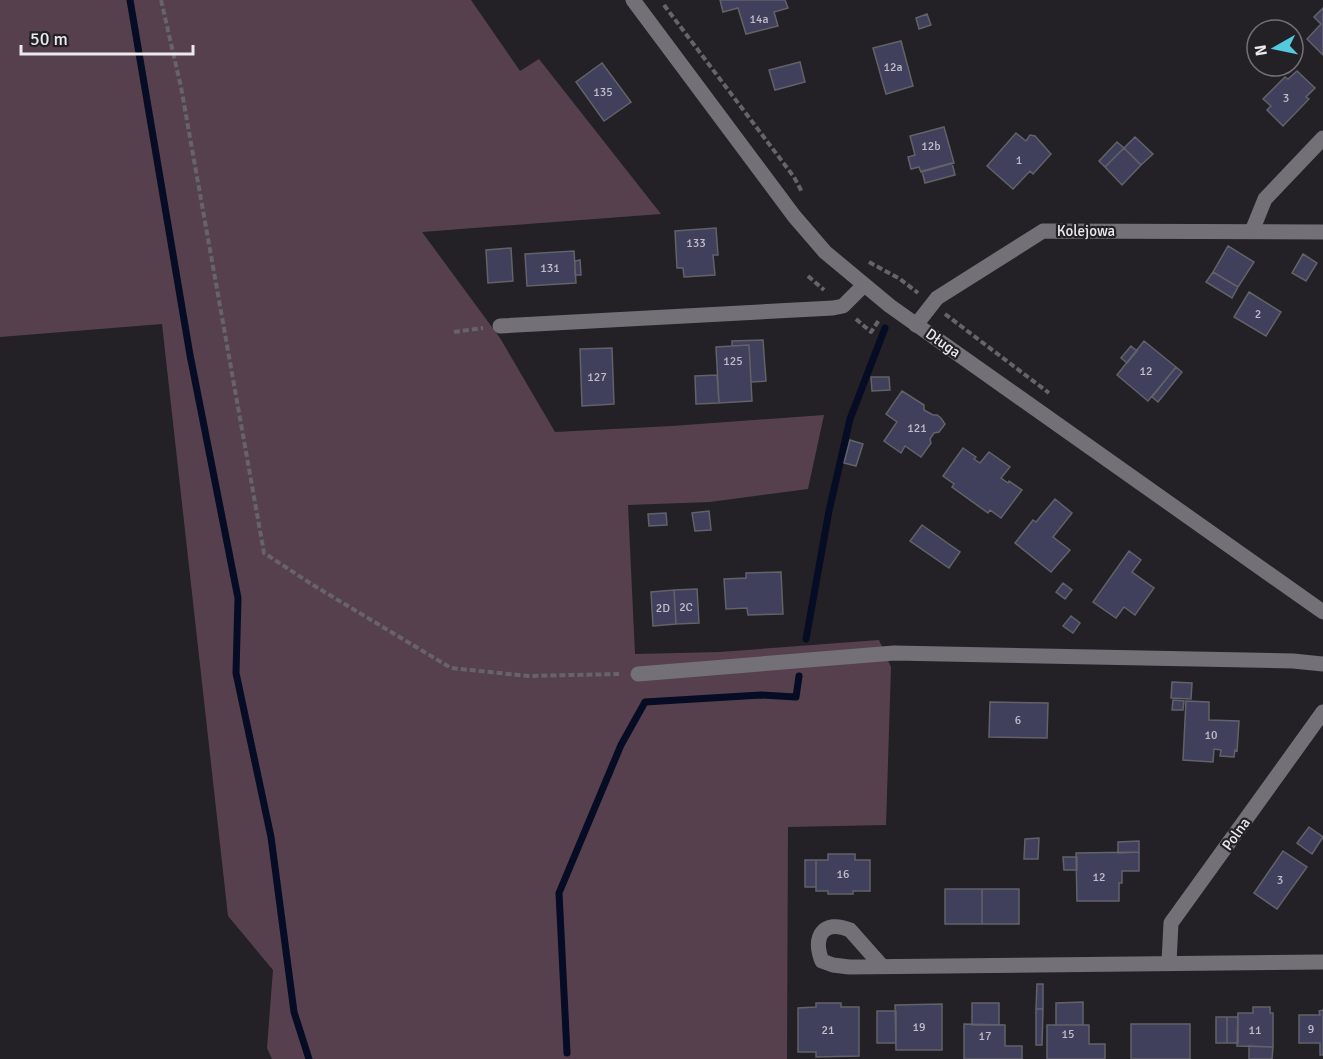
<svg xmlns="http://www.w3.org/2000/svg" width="1323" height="1059" viewBox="0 0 1323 1059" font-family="Signika,sans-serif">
<rect width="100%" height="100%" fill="#232126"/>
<path fill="#56404d" d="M 0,0 L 471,0 L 520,71 L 539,59 L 661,214 L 422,232 L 500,338 L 555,432 L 672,426 L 824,415 L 808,489 L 710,502 L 628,505 L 635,654 L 720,652 L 879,640 L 891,667 L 886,825 L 788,827 L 787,1059 L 272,1059 L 267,1048 L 273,970 L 228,916 L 162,324 L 0,337 Z"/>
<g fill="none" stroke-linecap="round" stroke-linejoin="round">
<path stroke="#050c23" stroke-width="7" d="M 130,0 L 190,355 L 238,598 L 236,673 L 271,837 L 294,1012 L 309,1059
M 806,639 L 829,511 L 850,419 L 885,328
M 567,1053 L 559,893 L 621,745 L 645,702 L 761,695 L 796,697 L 799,676"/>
</g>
<path fill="#403f5c" stroke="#626269" stroke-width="1.5" d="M 720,0 L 785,0 L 788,8 L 774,12 L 778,26 L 746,34 L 738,8 L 723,12 Z
M 1323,8 L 1323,55 L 1307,39 L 1321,24 L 1314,17 Z
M 927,14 L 931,25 L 919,29 L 916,18 Z
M 901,41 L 913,86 L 886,94 L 873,48 Z
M 800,62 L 805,82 L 775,90 L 769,70 Z
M 602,63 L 631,102 L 604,121 L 576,82 Z
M 1297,71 L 1315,88 L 1306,97 L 1309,99 L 1283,126 L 1267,110 L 1271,106 L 1263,99 L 1285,77 L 1288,79 Z
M 944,127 L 954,163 L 921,172 L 919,167 L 911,169 L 908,157 L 915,155 L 910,136 Z
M 1016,133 L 1026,141 L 1030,135 L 1035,136 L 1051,154 L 1033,174 L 1030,171 L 1013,189 L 987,166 Z
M 1135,137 L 1153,154 L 1141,165 L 1124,148 Z
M 1117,142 L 1124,148 L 1105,167 L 1099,161 Z
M 1124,148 L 1141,165 L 1122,185 L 1105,167 Z
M 952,163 L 955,175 L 925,183 L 922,171 Z
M 716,228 L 718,255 L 713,255 L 715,275 L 684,277 L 683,268 L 677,268 L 675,231 Z
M 1228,246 L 1254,262 L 1238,287 L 1213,272 Z
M 511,248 L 513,281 L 488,283 L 486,250 Z
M 574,251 L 576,283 L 527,286 L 525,254 Z
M 1303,254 L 1317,263 L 1306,281 L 1292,273 Z
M 580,260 L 581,275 L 575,275 L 575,261 Z
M 1213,272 L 1238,287 L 1232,298 L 1206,282 Z
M 1249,292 L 1281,312 L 1266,336 L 1234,317 Z
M 763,340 L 766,381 L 751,382 L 749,345 L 732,346 L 732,341 Z
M 1144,341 L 1176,367 L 1148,401 L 1117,375 Z
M 749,345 L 752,401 L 719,403 L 716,347 Z
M 1131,346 L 1137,351 L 1127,363 L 1121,358 Z
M 612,348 L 614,404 L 582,406 L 580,349 Z
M 1176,367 L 1182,372 L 1158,402 L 1152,397 Z
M 717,375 L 719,403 L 696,404 L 695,376 Z
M 871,377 L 889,377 L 890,390 L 872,391 Z
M 902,391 L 924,405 L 924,410 L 933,415 L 937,415 L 941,418 L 945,424 L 939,432 L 934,433 L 930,439 L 931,443 L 921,457 L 905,446 L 901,453 L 884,441 L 897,422 L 886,414 Z
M 850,440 L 863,444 L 856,466 L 844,463 Z
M 963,448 L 976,457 L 974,459 L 980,463 L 989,452 L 1010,467 L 1001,478 L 1008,483 L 1009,481 L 1022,490 L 1001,518 L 990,510 L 988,513 L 952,487 L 954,484 L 943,476 Z
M 1055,499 L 1072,513 L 1053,537 L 1070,550 L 1051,572 L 1015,543 L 1033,520 L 1036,522 Z
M 709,511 L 711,530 L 695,531 L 692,513 Z
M 666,513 L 667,525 L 649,526 L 648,514 Z
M 922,525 L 960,552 L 949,568 L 910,541 Z
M 1129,551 L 1141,560 L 1132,572 L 1154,588 L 1135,615 L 1124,607 L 1116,618 L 1093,602 Z
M 781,572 L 783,614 L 748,615 L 747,608 L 726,609 L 724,579 L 746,578 L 746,573 Z
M 1063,583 L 1072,590 L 1065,599 L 1056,592 Z
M 697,589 L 699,623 L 676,624 L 674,590 Z
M 674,590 L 676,624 L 653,626 L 651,592 Z
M 1071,616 L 1080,623 L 1073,633 L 1063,626 Z
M 1172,682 L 1192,683 L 1191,699 L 1171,698 Z
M 1173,700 L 1184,701 L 1183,710 L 1172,710 Z
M 1186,701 L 1209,702 L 1209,720 L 1239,721 L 1237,751 L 1235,750 L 1234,757 L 1220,756 L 1221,750 L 1214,749 L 1213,762 L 1183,760 Z
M 990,702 L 1048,703 L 1047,738 L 989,737 Z
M 1309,827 L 1323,837 L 1312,854 L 1297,843 Z
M 1039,838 L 1038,859 L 1024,859 L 1025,839 Z
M 1139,841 L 1139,852 L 1118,853 L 1118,842 Z
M 1283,851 L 1307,867 L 1277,909 L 1254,893 Z
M 1139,852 L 1139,871 L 1122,871 L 1122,883 L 1119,883 L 1119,901 L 1077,901 L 1076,853 Z
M 828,854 L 855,854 L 855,860 L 870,860 L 870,891 L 853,891 L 853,894 L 828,894 L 828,891 L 816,891 L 816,860 L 828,860 Z
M 1063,857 L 1077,857 L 1077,870 L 1064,870 Z
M 805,860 L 816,860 L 816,887 L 805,887 Z
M 945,889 L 982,889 L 982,924 L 945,924 Z
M 982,889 L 1019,889 L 1019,924 L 982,924 Z
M 1037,984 L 1043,984 L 1043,1009 L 1036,1009 Z
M 1083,1002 L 1083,1025 L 1056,1025 L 1056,1003 Z
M 816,1003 L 841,1003 L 841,1007 L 859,1007 L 859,1056 L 816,1057 L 816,1052 L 798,1052 L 798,1008 L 816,1007 Z
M 972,1003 L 999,1003 L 999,1025 L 972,1025 Z
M 942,1004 L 942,1050 L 896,1050 L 895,1005 Z
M 1253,1007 L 1270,1007 L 1270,1013 L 1273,1013 L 1273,1047 L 1237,1046 L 1238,1013 L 1253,1013 Z
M 1036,1009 L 1043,1009 L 1042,1045 L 1036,1045 Z
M 1323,1010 L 1323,1055 L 1320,1055 L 1320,1043 L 1299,1043 L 1299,1015 L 1320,1015 L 1319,1011 Z
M 877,1011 L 896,1011 L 896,1043 L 877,1043 Z
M 1216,1017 L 1227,1017 L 1227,1043 L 1216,1043 Z
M 1227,1017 L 1238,1017 L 1238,1043 L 1227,1043 Z
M 964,1024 L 1005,1025 L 1005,1046 L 1022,1046 L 1022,1059 L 964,1059 Z
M 1131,1024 L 1190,1024 L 1190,1059 L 1131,1059 Z
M 1047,1025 L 1089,1025 L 1089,1044 L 1105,1044 L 1105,1059 L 1047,1059 Z
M 1249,1046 L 1273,1047 L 1272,1059 L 1249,1059 Z"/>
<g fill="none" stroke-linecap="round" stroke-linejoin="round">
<path stroke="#666469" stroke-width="4" stroke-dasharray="6 3" stroke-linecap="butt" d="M 161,0 L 181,87 L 264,553 L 313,585 L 451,668 L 528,676 L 619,674
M 664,5 L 794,177 L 802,192
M 869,262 L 900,279 L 918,293
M 808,276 L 824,290
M 945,314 L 1049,393
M 856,319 L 871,332 L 879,320
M 454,332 L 483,328"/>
<path stroke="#737077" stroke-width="15" d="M 1252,231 L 1265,199 L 1323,138
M 916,325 L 937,298 L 1043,231 L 1323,232
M 500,326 L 833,308 L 843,306 L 864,285
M 638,674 L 894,653 L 1293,661 L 1323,664
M 1169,962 L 1171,923 L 1323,712
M 881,965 L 850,930 C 823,919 812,937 822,961 L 833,965 L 849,967 L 1323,962"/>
<path stroke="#737077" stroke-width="15" d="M 633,0 L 794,216 L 825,252 L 890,306 L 1323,612"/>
</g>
<g text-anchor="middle" stroke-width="4.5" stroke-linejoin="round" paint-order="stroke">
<g font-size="12" fill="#c0bec9">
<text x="759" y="23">14a</text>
<text x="893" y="71">12a</text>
<text x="603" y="96">135</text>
<text x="1286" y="102">3</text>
<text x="931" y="150">12b</text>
<text x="1019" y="164">1</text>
<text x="696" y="247">133</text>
<text x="550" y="272">131</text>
<text x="1258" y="318">2</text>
<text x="733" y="365">125</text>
<text x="1146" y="375">12</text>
<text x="597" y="381">127</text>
<text x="917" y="432">121</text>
<text x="686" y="611">2C</text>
<text x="663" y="612">2D</text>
<text x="1018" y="724">6</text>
<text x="1211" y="739">10</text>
<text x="843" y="878">16</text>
<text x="1099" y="881">12</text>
<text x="1280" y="884">3</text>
<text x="919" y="1031">19</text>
<text x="1311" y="1033">9</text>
<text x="828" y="1034">21</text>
<text x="1255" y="1034">11</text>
<text x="1068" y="1038">15</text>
<text x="985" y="1040">17</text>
</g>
<g font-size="15" fill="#ebe9ed" stroke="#232126">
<text x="1086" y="236">Kolejowa</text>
<text transform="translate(943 343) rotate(35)" y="5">Długa</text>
<text transform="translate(1236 834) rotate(-54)" y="5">Polna</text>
</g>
</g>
<g transform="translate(1275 48) rotate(261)"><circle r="28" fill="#232126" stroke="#737176" stroke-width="1.5"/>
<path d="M0-4.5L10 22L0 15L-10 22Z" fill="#54cade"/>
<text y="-9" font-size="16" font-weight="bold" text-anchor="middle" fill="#ebe9ed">N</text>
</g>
<path d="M21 45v9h172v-9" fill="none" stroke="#ebe9ed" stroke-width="3"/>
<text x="30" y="45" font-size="18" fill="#ebe9ed" stroke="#232126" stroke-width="4.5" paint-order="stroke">50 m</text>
</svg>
